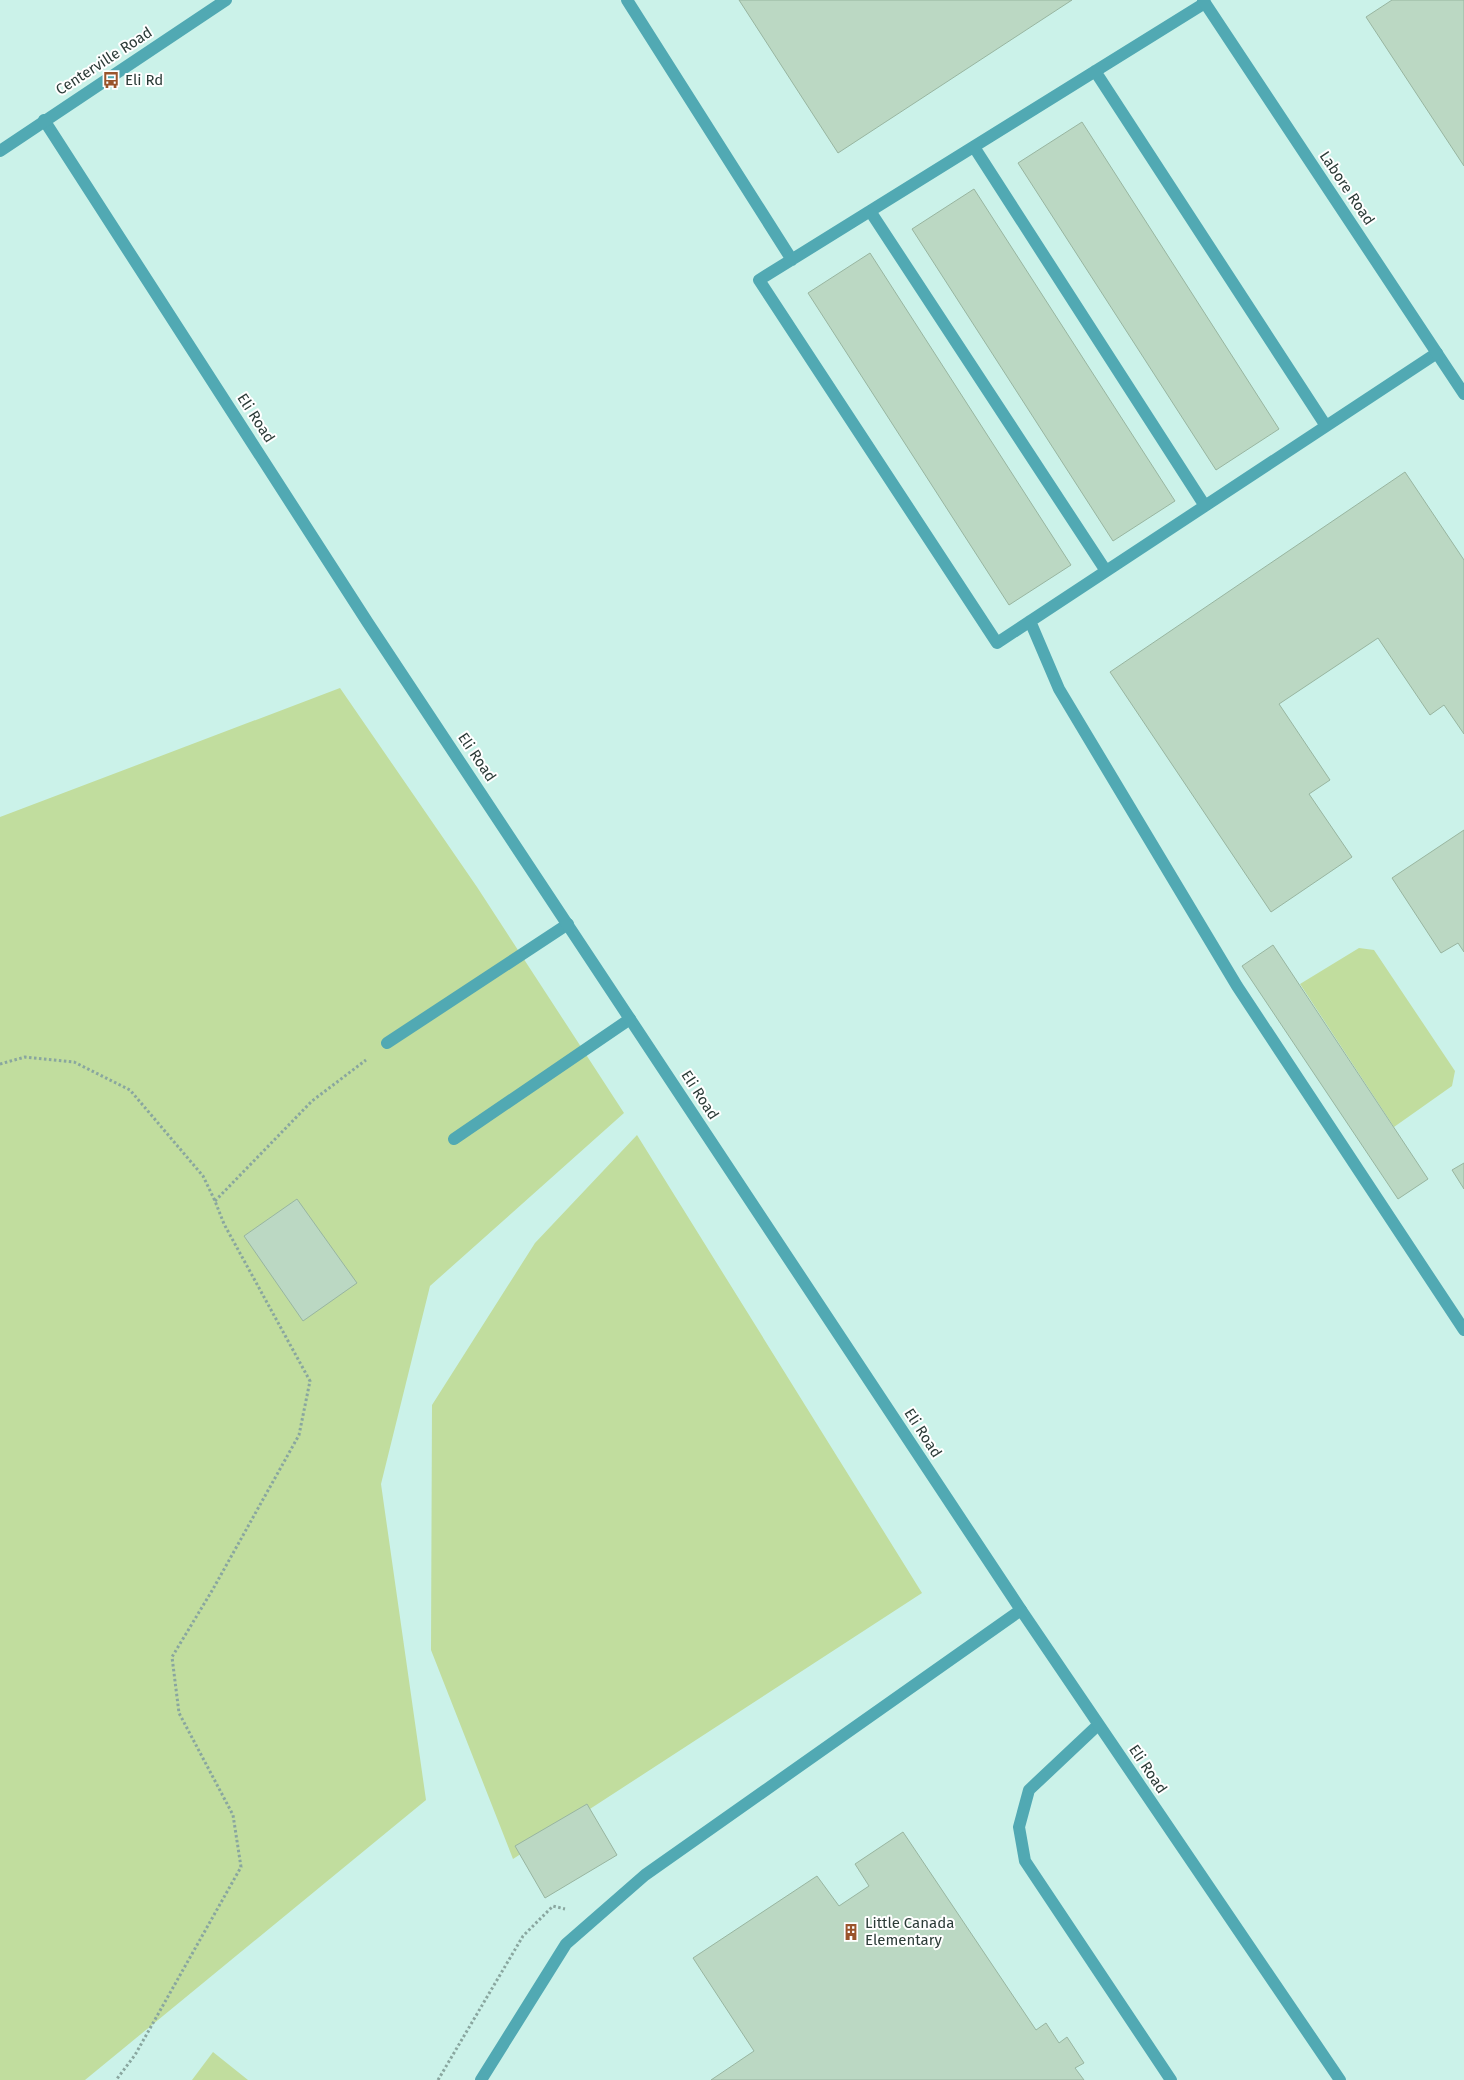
<svg xmlns="http://www.w3.org/2000/svg" width="1464" height="2080" viewBox="0 0 1464 2080" font-family="'Fira Sans',sans-serif">
<rect width="100%" height="100%" fill="#cbf2e9"/>
<path fill="#c1dd9e" d="M 340,688 L 477,887 L 624,1113 L 430,1286 L 381,1484 L 426,1800 L 85,2080 L 0,2080 L 0,817 Z
M 1359,948 L 1374,950 L 1455,1071 L 1452,1086 L 1394,1127 L 1300,984 Z
M 637,1135 L 922,1593 L 513,1859 L 431,1650 L 432,1405 L 535,1243 Z
M 213,2052 L 248,2080 L 192,2080 Z"/>
<path fill="#bbd8c3" stroke="#98b5a0" d="M 739,0 L 1072,0 L 838,153 Z
M 1392,0 L 1464,0 L 1464,166 L 1366,17 Z
M 1082,122 L 1279,429 L 1216,470 L 1018,163 Z
M 974,189 L 1175,501 L 1113,541 L 912,229 Z
M 870,253 L 1071,565 L 1009,605 L 808,293 Z
M 1405,472 L 1464,560 L 1464,734 L 1444,705 L 1430,715 L 1378,638 L 1279,704 L 1330,780 L 1309,794 L 1352,857 L 1271,912 L 1110,672 Z
M 1464,830 L 1464,952 L 1458,943 L 1441,953 L 1392,878 Z
M 1273,945 L 1428,1179 L 1398,1199 L 1242,966 Z
M 1464,1163 L 1464,1189 L 1452,1170 Z
M 297,1199 L 357,1283 L 303,1321 L 244,1236 Z
M 587,1804 L 617,1855 L 545,1898 L 515,1846 Z
M 903,1832 L 1036,2030 L 1046,2023 L 1059,2043 L 1067,2037 L 1084,2063 L 1075,2068 L 1084,2080 L 711,2080 L 754,2051 L 693,1958 L 817,1876 L 839,1906 L 869,1886 L 855,1864 Z"/>
<g fill="none" stroke-linecap="round" stroke-linejoin="round">
<path stroke="#89a69f" stroke-width="3" stroke-dasharray="2.5 2.5" stroke-linecap="butt" d="M 0,1064 L 25,1057 L 74,1062 L 130,1090 L 203,1176 L 215,1201 L 224,1224 L 310,1381 L 299,1435 L 213,1589 L 172,1657 L 179,1713 L 233,1815 L 241,1867 L 135,2055 L 116,2080
M 215,1201 L 312,1101 L 366,1060
M 438,2080 L 523,1936 L 553,1906 L 565,1909"/>
<path stroke="#51a9b3" stroke-width="12" d="M 627,0 L 792,260
M 1205,3 L 759,280 L 997,643 L 1437,353
M 1095,71 L 1326,426
M 974,147 L 1205,506
M 870,211 L 1106,571
M 1030,621 L 1059,689 L 1237,986 L 1464,1330
M 387,1043 L 568,924
M 454,1139 L 630,1019
M 1098,1725 L 1029,1790 L 1019,1827 L 1025,1861 L 1171,2080
M 481,2080 L 566,1944 L 645,1875 L 1021,1610"/>
<path stroke="#51a9b3" stroke-width="12" d="M 44,120 L 368,623 L 1021,1610 L 1340,2080"/>
<path stroke="#51a9b3" stroke-width="12" d="M 1203,0 L 1464,394
M 0,151 L 226,0"/>
</g>
<defs>
<g id="bus-bare" transform="scale(1.35)"><path d="M-5-6H5V4H4V6H2V4H-2V6H-4V4H-5ZM-3.5-4V0h7V-4ZM-3.5 1.2v1.5H-2V1.2ZM2 1.2v1.5H3.5V1.2Z" fill="#9a542b" stroke="#fff" stroke-width="2.5" paint-order="stroke"/></g>
<g id="building-bare" transform="scale(1.35)"><path d="M-4-6H4V6H1V3H-1V6H-4ZM-2.5-4.3h1.7v1.8h-1.7ZM.8-4.3h1.7v1.8H.8ZM-2.5-1h1.7V.8h-1.7ZM.8-1h1.7V.8H.8Z" fill="#9a542b" stroke="#fff" stroke-width="2.5" paint-order="stroke"/></g>
</defs>
<g fill-rule="evenodd">
<use href="#bus-bare" x="111" y="80"/>
<use href="#building-bare" x="851" y="1932"/>
</g>
<g text-anchor="middle" stroke-width="4" stroke-linejoin="round" paint-order="stroke">
<g font-size="15" fill="#2b3b37" stroke="#fff">
<text transform="translate(104 61) rotate(-33)" y="5">Centerville Road</text>
<text transform="translate(1347 188) rotate(56)" y="5">Labore Road</text>
<text transform="translate(256 418) rotate(57)" y="5">Eli Road</text>
<text transform="translate(477 757) rotate(56)" y="5">Eli Road</text>
<text transform="translate(700 1095) rotate(57)" y="5">Eli Road</text>
<text transform="translate(923 1433) rotate(57)" y="5">Eli Road</text>
<text transform="translate(1148 1769) rotate(56)" y="5">Eli Road</text>
</g>
<g font-size="15" fill="#2b3b37" stroke="#fff" text-anchor="start">
<text x="125" y="85">Eli Rd</text>
<text x="865" y="1928">Little Canada<tspan x="865" dy="17">Elementary</tspan></text>
</g>
</g>
</svg>
